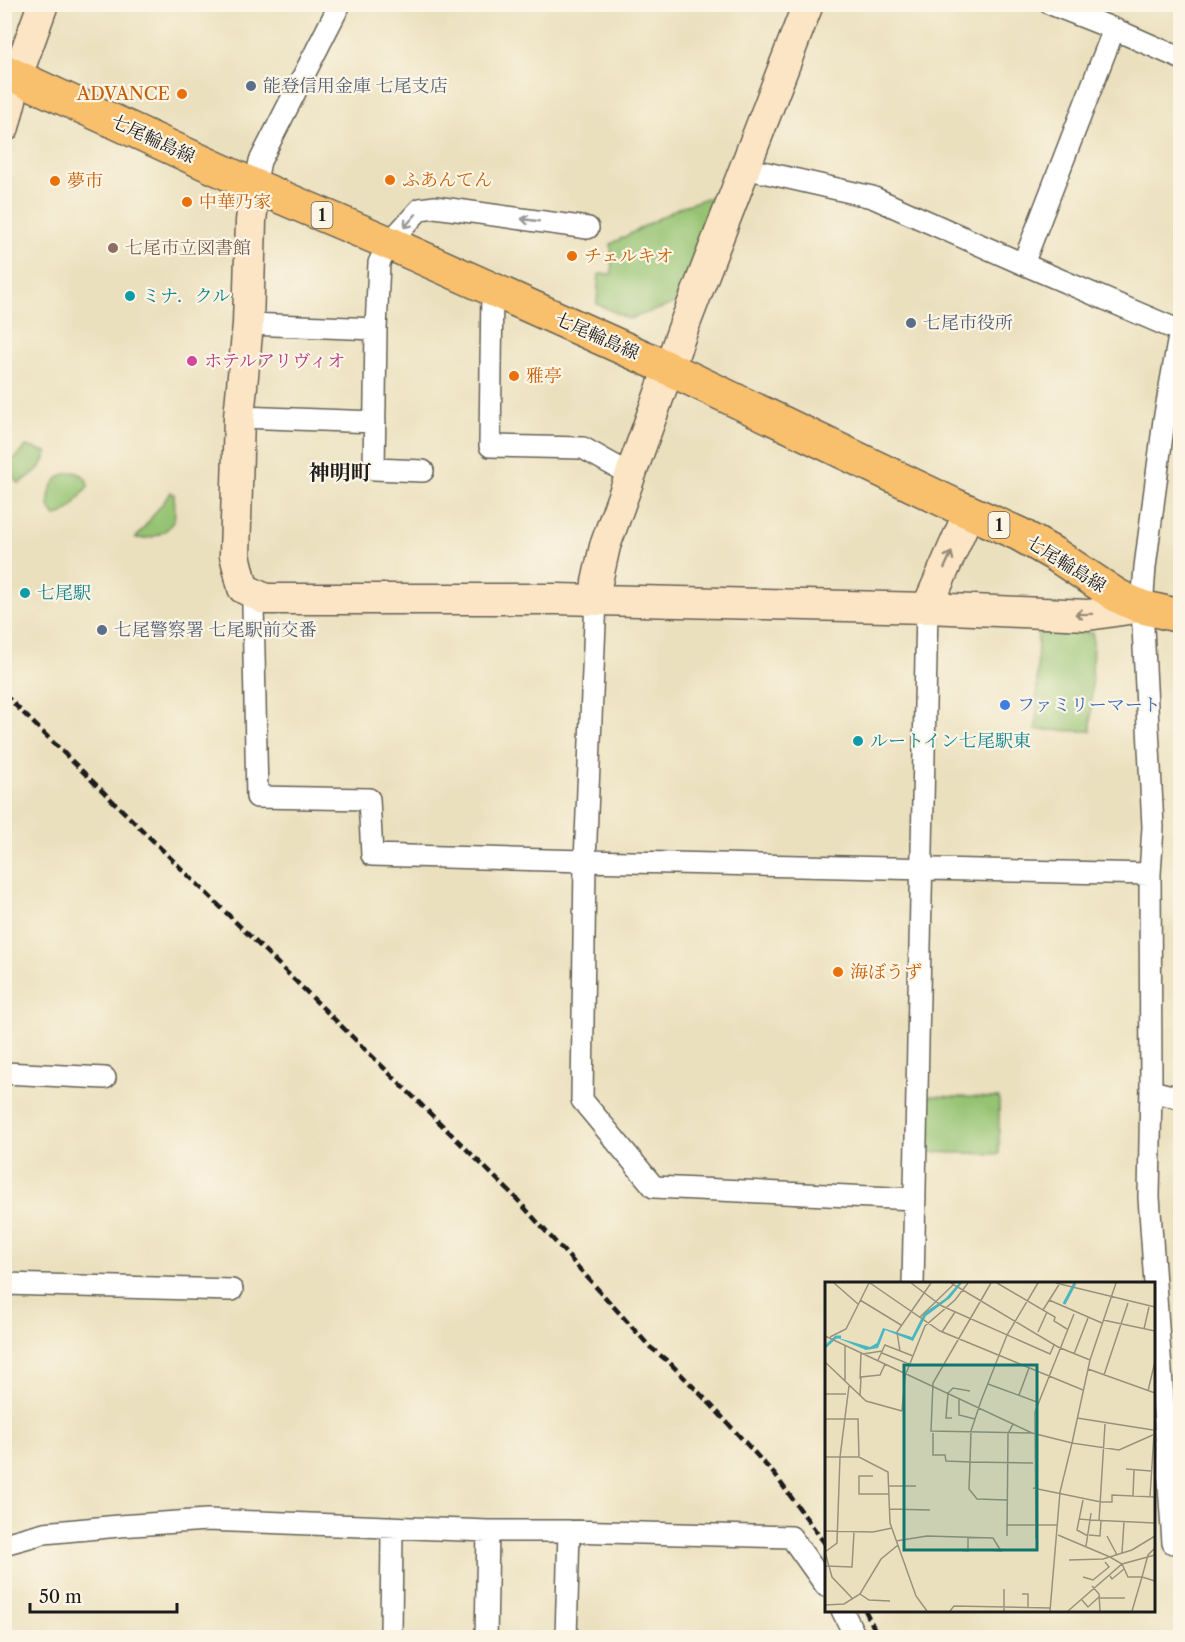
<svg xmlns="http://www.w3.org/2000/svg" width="1185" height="1642" viewBox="0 0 1185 1642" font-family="'Libre Caslon Text','Noto Serif JP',serif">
<rect width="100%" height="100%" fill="#fcf5e5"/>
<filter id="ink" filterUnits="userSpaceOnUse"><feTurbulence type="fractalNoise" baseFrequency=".0167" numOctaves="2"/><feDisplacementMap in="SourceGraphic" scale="12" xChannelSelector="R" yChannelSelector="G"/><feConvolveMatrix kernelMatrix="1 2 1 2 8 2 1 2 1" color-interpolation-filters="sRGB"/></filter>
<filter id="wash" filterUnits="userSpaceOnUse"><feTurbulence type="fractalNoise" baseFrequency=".008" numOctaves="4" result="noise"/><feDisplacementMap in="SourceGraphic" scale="24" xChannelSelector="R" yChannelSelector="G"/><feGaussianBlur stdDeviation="1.35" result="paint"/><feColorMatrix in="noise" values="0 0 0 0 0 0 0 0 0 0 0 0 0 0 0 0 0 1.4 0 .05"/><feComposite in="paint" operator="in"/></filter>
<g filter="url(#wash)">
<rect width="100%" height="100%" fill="#ebe0be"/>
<path fill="#95c372" stroke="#587047" stroke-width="1.5" d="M 710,197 L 720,204 L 677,303 L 629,319 L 597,304 L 599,274 L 612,274 L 611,244 L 680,207 Z
M 26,446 L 47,452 C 44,468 31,475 19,484 L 10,473 L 6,465 L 21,453 Z
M 75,472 C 83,475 87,477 88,486 C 79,497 70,515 55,516 C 44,506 49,484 61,476 C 65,473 70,473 75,472 Z
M 171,492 L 174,494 C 174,501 176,512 174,519 C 168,534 150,540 136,538 Z
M 1038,631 L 1093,633 L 1091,731 L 1036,730 Z
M 927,1096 L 999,1098 L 999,1154 L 925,1152 Z"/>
</g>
<g filter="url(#ink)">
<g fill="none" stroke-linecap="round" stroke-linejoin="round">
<g stroke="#646155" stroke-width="24">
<path id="street" d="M 1051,4 L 1114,29 L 1180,58
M 745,168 L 872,197 L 1023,264 L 1180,331
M 255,186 L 260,161 L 340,4
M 1023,264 L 1114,29
M 492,289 L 490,446 L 583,448 L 631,475
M 248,324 L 376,329
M 239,417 L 375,422
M 423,471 L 374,469 L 376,329 L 379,263 L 389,243 L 420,209 L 435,207 L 588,228
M 265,599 L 253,606 L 257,797 L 369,799 L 372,855 L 585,861 L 582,1100 L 654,1187 L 915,1199
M 596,599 L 585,861 L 1150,874
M 4,1073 L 105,1078
M 1151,1091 L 1180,1098
M 4,1284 L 232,1290
M 913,1284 L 927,608
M 1173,1543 L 1149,1197 L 1151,1085 L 1150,874 L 1153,827 L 1142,607 L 1145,567 L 1164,420 L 1180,331
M 4,1544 L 44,1533 L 119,1526 L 207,1520 L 488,1531 L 569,1531 L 791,1537 L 826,1586
M 842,1610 L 856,1638
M 391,1638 L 392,1528
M 486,1638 L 488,1531
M 566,1638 L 569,1531"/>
</g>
<g stroke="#646155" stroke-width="33">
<path id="secondary" d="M 4,127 L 17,76 L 43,4
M 255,186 L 251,221 L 248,324 L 239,417 L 235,555 L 243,588 L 265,599 L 557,599 L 927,608 L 1088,615 L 1142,607
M 596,599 L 597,582 L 605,546 L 684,326 L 808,4
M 927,608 L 969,512"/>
</g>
<g stroke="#646155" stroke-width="36">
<path id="primary" d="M 4,71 L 255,186 L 389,243 L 670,369 L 954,505 L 1019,534 L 1054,554 L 1116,595 L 1128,601 L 1142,607 L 1180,616"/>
</g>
<use href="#street" stroke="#fff" stroke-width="21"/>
<use href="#secondary" stroke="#fce5c4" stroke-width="30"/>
<use href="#primary" stroke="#f8bf6c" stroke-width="33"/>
<path stroke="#1c1c1c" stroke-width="4.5" stroke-dasharray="9 4.5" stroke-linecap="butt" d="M 4,694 L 514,1196 L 650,1347 L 670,1363 L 712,1406 L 775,1475 L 826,1545
M 865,1610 L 879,1638"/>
</g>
<defs><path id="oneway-shaft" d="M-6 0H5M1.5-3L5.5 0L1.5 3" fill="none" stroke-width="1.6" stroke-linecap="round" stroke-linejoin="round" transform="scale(1.5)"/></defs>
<g stroke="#999">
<use href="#oneway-shaft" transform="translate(530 220) rotate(-172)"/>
<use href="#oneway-shaft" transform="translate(410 221) rotate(132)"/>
</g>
<g stroke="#978b78">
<use href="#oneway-shaft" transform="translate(948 560) rotate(-66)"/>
<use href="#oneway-shaft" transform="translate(1084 614) rotate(179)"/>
</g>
</g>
<g fill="#5c6f8a" stroke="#fcf5e5" stroke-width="2">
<circle cx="251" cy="86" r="6"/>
<circle cx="911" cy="323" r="6"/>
<circle cx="102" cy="630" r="6"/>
</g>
<g fill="#e8710a" stroke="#fcf5e5" stroke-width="2">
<circle cx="182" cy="94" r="6"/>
<circle cx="390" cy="180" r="6"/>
<circle cx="55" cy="181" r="6"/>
<circle cx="187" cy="202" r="6"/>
<circle cx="572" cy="256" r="6"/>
<circle cx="514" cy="376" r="6"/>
<circle cx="838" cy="972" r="6"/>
</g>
<circle fill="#8d6e63" stroke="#fcf5e5" stroke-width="2" cx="113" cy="248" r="6"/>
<g fill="#0f9aa8" stroke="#fcf5e5" stroke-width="2">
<circle cx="130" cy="296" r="6"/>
<circle cx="25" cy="593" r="6"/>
<circle cx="858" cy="741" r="6"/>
</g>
<circle fill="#d1479c" stroke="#fcf5e5" stroke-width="2" cx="192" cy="361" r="6"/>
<circle fill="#3f7fe0" stroke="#fcf5e5" stroke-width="2" cx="1005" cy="705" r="6"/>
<g text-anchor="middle" stroke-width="4.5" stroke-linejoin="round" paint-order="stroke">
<g fill="#fcf5e5" stroke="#5f5d58" stroke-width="1.5">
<rect x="311.5" y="202" width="21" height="26" rx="4.5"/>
<rect x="988.5" y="512" width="21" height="26" rx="4.5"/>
</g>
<g font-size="16" font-weight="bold" fill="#1c1c1c">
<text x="322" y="221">1</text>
<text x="999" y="531">1</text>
</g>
<g font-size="18" fill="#4e5e75" stroke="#fcf5e5" text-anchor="start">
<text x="263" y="92">能登信用金庫 七尾支店</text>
<text x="923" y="329">七尾市役所</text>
<text x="114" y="636">七尾警察署 七尾駅前交番</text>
</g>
<g font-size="18" fill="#c56008" stroke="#fcf5e5" text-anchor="start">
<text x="170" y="100" text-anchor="end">ADVANCE</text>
<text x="402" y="186">ふあんてん</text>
<text x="67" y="187">夢市</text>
<text x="199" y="208">中華乃家</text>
<text x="584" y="262">チェルキオ</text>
<text x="526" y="382">雅亭</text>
<text x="850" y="978">海ぼうず</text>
</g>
<g font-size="18" fill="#1c1c1c" stroke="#fcf5e5">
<text transform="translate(153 139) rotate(25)" y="6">七尾輪島線</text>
<text transform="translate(597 336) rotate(24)" y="6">七尾輪島線</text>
<text transform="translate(1066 564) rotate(32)" y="6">七尾輪島線</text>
</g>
<g font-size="18" fill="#785e54" stroke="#fcf5e5" text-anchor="start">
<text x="125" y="254">七尾市立図書館</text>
</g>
<g font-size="18" fill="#0d838f" stroke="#fcf5e5" text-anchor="start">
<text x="142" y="302">ミナ．クル</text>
<text x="37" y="599">七尾駅</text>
<text x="870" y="747">ルートイン七尾駅東</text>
</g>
<g font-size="18" fill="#b23c85" stroke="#fcf5e5" text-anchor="start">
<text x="204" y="367">ホテルアリヴィオ</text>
</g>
<g font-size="18" fill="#366cbe" stroke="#fcf5e5" text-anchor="start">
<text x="1017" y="711">ファミリーマート</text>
</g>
<g font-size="21" font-weight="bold" fill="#1c1c1c" stroke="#fcf5e5">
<text x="340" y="480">神明町</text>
</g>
</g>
<g transform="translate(825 1282)">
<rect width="330" height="330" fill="#ebe0be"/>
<path d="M 134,1 L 137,1 L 125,16 L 101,34 L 88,59 L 60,48 L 53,66 L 41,68 L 10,55 L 45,65 L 52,61 L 58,46 L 87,55 L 99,31 L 121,16 Z" fill="#49b7c2"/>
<path fill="none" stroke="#49b7c2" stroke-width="3" d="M 239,22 L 250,1M 0,65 L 11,55 L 16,55"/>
<path fill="none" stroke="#98927d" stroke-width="1.5" d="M 9,1 L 33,22M 45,1 L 115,49 L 258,108M 86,1 L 117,24 L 225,72 L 229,63M 126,1 L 233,65 L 265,78M 166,1 L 108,101 L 106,149 L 207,151M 172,1 L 230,35 L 229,39 L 242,47M 231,1 L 330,25M 35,18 L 76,43M 224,18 L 277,41M 218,28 L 235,1M 95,35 L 130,1M 278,38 L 330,49M 319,47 L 324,25M 117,50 L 130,30M 213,50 L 222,30M 0,54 L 207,151 L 247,161M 5,55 L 21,47 L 44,1M 75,69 L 72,50 L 106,1M 57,71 L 84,82M 38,72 L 57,69M 249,72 L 263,36M 53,78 L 60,63 L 88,74M 0,80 L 41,119 L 77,129M 263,87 L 330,111M 279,93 L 303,21M 35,97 L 36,71M 20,100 L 20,63M 163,102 L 212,120M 323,109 L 330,79M 0,112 L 21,112M 194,113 L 204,86M 35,114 L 36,95 L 55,93 L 60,82M 134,117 L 134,133 L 150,137M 77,129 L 80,94 L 100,44 L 130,18 L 143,1M 127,136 L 121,136 L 123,111 L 128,106 L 145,109M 252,136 L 328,148M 0,137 L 33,137 L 34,175M 108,151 L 108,173 L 120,173 L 121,179 L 145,180 L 144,207 L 152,217 L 182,218M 247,161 L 265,78 L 291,1M 0,175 L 34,175 L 63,190 L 65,241 L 91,314 L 102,329M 208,181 L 145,180 L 146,149 L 156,119 L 182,53 L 213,1M 301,187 L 326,189M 48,194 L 34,194 L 34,212 L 64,212M 64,204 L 91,204M 208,206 L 276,220 L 287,220 L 287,213 L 330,215M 308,214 L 309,188M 325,215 L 330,135M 258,218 L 252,248 L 263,254M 64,227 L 105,228M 254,237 L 265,238 L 266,231M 274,239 L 280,142M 181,243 L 232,243M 0,249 L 48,250 L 67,246M 233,253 L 285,275 L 297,282 L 303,295 L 317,295 L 307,329M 264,253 L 275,254 L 276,239M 182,254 L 183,152 L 188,142M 282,254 L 292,273M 211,257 L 210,130 L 249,32M 71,259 L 102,254 L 168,256 L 176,269 L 163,268M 261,264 L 265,238 L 330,241M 330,266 L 323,273 L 317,295 L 330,299M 134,268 L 143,269 L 143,255M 0,270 L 12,261 L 15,175 L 24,104M 0,270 L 7,295 L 27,316M 297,271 L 299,240M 244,278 L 278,277 L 307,268 L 330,254M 0,284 L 27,285 L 29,250M 285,294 L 287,297 L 299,287M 258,295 L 268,298 L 284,285 L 280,280M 267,304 L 274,312 L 275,329M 179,307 L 179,329M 35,312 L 44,318 L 65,319M 197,312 L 203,312 L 203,325M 275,316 L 300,316M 257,318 L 263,325 L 275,314M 0,323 L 19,322 L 35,312 L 56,277 L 73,263M 125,329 L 129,324 L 225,326M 225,329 L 235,210 L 247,161 L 294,168 L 330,152M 243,329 L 297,282 L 330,273"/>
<path fill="#0f766e" fill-opacity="0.15" stroke="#0f766e" stroke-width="3" d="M 79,83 L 212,83 L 212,268 L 79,268 Z"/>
<rect width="330" height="330" fill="none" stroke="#1c1c1c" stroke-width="3"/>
</g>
<rect width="1185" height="1642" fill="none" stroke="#fcf5e5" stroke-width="24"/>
<path d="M30 1603v9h147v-9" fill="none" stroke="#1c1c1c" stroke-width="3"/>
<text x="39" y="1603" font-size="18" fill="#1c1c1c" stroke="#fcf5e5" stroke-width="4.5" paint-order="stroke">50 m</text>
</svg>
